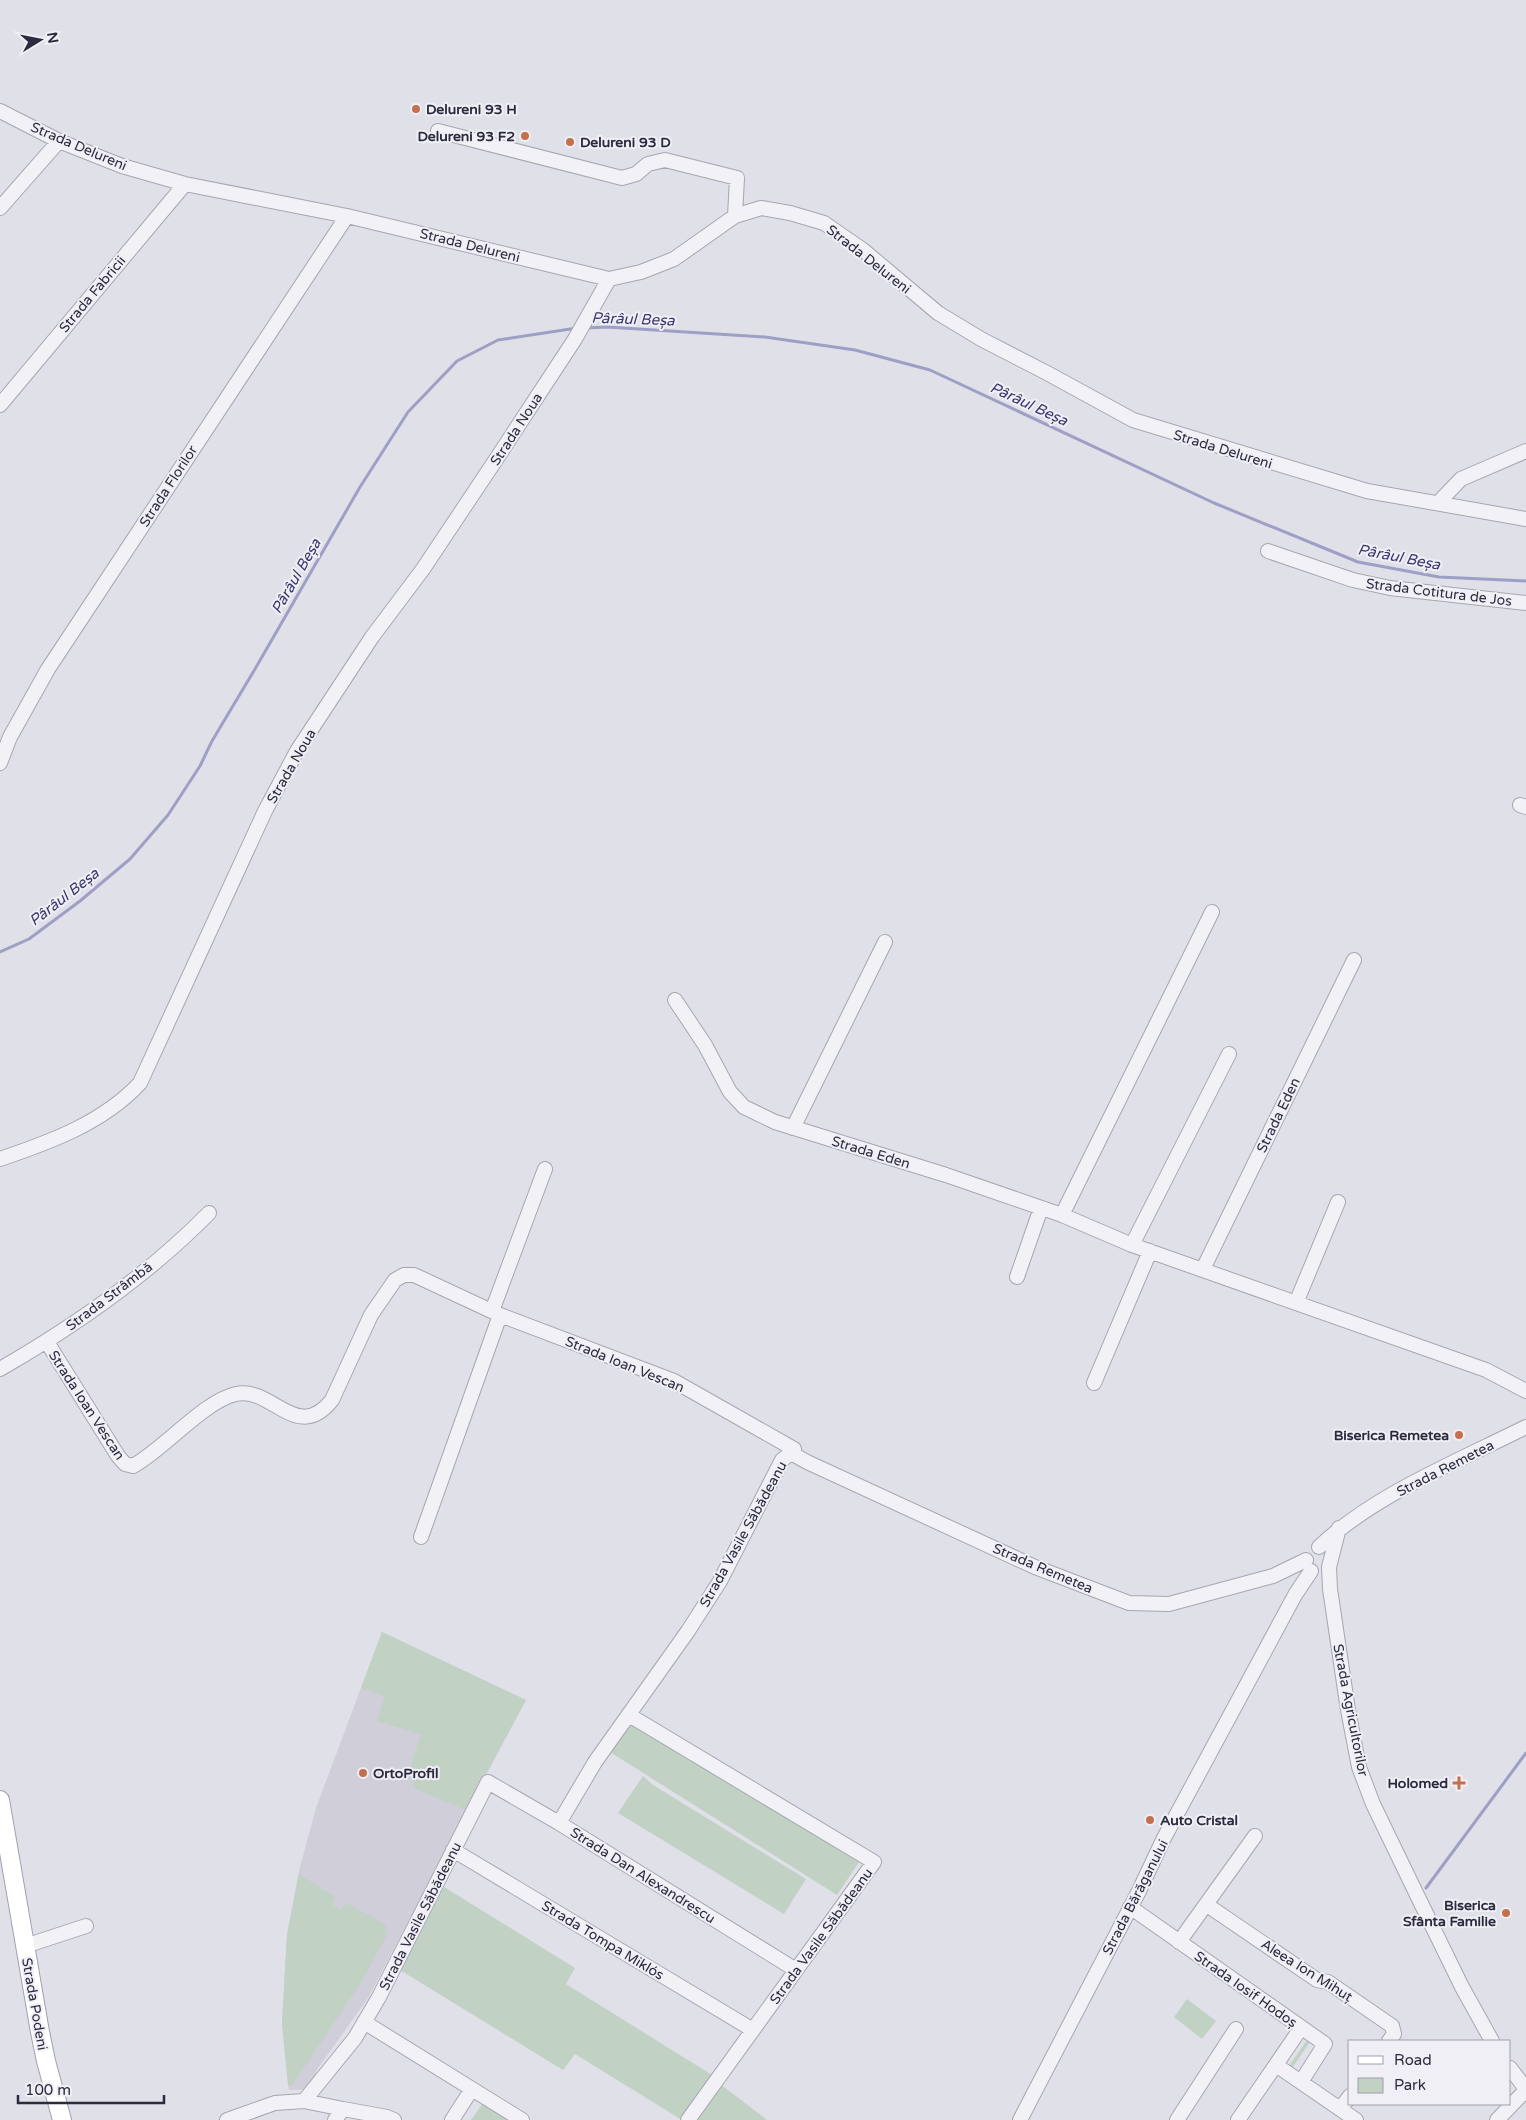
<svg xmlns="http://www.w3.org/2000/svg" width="1526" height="2120" viewBox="0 0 1526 2120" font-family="'Varela Round',sans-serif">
<rect width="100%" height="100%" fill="#e0e0e8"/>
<path fill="#cfced9" d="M 382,1632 L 526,1700 L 368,1998 L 316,2071 L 311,2089 L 289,2090 L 282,2024 L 287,1934 L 299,1871 L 316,1808 Z"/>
<path fill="#c1d1c4" d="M 382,1632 L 526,1700 L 466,1810 L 415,1789 L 410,1768 L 421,1734 L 377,1721 L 385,1696 L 361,1688 Z
M 632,1724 L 859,1862 L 837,1895 L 610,1752 Z
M 643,1776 L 653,1785 L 806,1879 L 784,1914 L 618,1813 Z
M 299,1874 L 335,1897 L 332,1904 L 341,1910 L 346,1903 L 385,1924 L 387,1935 L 360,1984 L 293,2084 L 288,2086 L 282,2024 L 287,1935 Z
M 441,1885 L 575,1968 L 566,1984 L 712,2075 L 682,2120 L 575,2054 L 563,2070 L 400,1970 Z
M 1187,1999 L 1216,2021 L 1202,2039 L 1174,2017 Z
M 1301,2036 L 1307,2037 L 1310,2042 L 1292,2068 L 1298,2072 L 1295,2073 L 1289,2066 L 1307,2040 Z
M 720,2084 L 766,2119 L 765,2120 L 694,2120 Z
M 485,2100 L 517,2120 L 471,2120 Z"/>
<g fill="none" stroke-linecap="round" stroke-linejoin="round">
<path stroke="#9d9fc5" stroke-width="3" d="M 586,328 L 607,327 L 765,337 L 855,350 L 930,370 L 1214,503 L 1358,562 L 1439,577 L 1526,581
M 0,952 L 29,939 L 80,901 L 130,859 L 168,815 L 200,766 L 212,741 L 255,669 L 360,487 L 408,412 L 457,361 L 498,340 L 577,328
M 1426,1888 L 1526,1753"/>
<g stroke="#a6a6b2" stroke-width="16">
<path id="minor" d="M 0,111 L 59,141 L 122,166 L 185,184 L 347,216 L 609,279 L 641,272 L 674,259 L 735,216 L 761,208 L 790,213 L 824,223 L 863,250 L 938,313 L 981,339 L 1047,373 L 1133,420 L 1367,491 L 1526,519
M 438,131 L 622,178 L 636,174 L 648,164 L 665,160 L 737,178 L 735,216
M 0,208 L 59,141
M 0,405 L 185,184
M 1438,503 L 1461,479 L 1526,451
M 1268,551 L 1353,580 L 1390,588 L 1526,603
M 0,763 L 10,737 L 48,669 L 347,216
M 1520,805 L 1526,807
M 675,1000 L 705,1045 L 730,1092 L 744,1107 L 775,1122 L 946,1175 L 1062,1215 L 1132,1245 L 1486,1370 L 1526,1391
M 793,1128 L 885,942
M 0,1159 C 50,1142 103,1123 140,1083 L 265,811 L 297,751 L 372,637 L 423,569 L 493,464 L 575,339 L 609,279
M 1062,1215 L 1212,912
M 1132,1245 L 1229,1054
M 1203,1269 L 1354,960
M 1017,1277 L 1041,1208
M 1296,1303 L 1338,1202
M 492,1311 L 545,1169
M 47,1342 L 118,1456 L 125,1464 L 133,1466 C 164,1449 204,1401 236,1394 C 272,1386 297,1444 332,1400 L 371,1315 L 395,1280 L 404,1275 L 414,1275 L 500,1315 L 674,1381 L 794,1449 L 791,1453
M 0,1369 C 73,1327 150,1273 209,1213
M 1094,1383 L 1150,1251
M 791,1453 L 807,1462 L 1035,1567 L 1129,1603 L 1169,1604 L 1273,1576 L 1306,1560
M 1339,1528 L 1329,1567 L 1330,1589 L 1348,1710 L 1359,1767 L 1373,1804 L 1417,1895 L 1462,1987 L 1492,2041
M 421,1537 L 500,1315
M 1319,1547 C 1374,1495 1458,1461 1526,1427
M 629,1715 L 874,1862 L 688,2120
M 559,1823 L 595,1762 L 688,1631 L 720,1581 L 782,1460 L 791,1453
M 453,1850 L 753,2030
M 1207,1905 L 1317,1980 L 1328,1982 L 1392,2026 L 1394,2034 L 1389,2041
M 1130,1907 L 1325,2044 L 1301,2082
M 1179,1942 L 1255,1836
M 25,1946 L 86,1926
M 364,2022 L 522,2120
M 1276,2065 L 1356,2120
M 1510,2068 L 1526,2089
M 304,2101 L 355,2038 L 379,1997 L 488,1782 L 559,1823 L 796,1970
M 343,2109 L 387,2117 L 394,2120
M 1340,2109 L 1350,2096
M 227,2120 L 275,2103 L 304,2101 L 343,2109 L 335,2120
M 452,2120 L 472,2089
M 1020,2120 L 1139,1891 L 1164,1838 L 1295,1595 L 1311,1571
M 1177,2120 L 1236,2029
M 1238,2120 L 1301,2028
M 1497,2120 L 1526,2090"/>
</g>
<g stroke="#a1a0b3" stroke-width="20">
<path id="major" d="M 0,1800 L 40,2032 L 46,2061 L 62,2120"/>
</g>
<use href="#minor" stroke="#f2f2f6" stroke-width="14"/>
<use href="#major" stroke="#fff" stroke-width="18"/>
</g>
<g fill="#c46f4d" stroke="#efeff5" stroke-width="2">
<circle cx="416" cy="109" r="5"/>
<circle cx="525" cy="136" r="5"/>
<circle cx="570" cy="142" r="5"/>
<circle cx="1459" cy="1435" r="5"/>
<circle cx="363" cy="1773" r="5"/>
<path d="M1456.5 1775.5h5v5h5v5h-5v5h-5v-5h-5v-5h5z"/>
<circle cx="1150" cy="1820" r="5"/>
<circle cx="1506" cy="1913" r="5"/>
</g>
<g text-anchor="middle" stroke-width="4" stroke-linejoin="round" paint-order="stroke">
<g font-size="14" font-weight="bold" fill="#2b2a3e" stroke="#efeff5" text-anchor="start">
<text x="426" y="114">Delureni 93 H</text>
<text x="515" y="141" text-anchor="end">Delureni 93 F2</text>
<text x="580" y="147">Delureni 93 D</text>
<text x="1449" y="1440" text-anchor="end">Biserica Remetea</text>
<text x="373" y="1778">OrtoProfil</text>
<text x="1448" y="1788" text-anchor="end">Holomed</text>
<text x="1160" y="1825">Auto Cristal</text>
<text x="1496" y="1910" text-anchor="end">Biserica<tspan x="1496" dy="16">Sfânta Familie</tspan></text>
</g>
<g font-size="14" fill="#2b2a3e" stroke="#efeff5">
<text transform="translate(79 146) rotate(23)" y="5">Strada Delureni</text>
<text transform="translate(470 245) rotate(14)" y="5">Strada Delureni</text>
<text transform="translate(869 259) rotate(38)" y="5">Strada Delureni</text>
<text transform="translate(92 294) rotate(-50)" y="5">Strada Fabricii</text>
<text transform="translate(516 429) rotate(-57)" y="5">Strada Noua</text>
<text transform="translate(1223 449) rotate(17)" y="5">Strada Delureni</text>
<text transform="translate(168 486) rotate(-57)" y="5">Strada Florilor</text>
<text transform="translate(1439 592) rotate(7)" y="5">Strada Cotitura de Jos</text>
<text transform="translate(291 766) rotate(-60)" y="5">Strada Noua</text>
<text transform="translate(1278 1115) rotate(-64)" y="5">Strada Eden</text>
<text transform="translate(871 1152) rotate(17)" y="5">Strada Eden</text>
<text transform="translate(109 1296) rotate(-37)" y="5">Strada Strâmbă</text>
<text transform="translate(625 1364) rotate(22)" y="5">Strada Ioan Vescan</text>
<text transform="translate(87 1405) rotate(57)" y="5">Strada Ioan Vescan</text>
<text transform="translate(1445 1468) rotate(-27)" y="5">Strada Remetea</text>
<text transform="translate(743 1534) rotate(-61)" y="5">Strada Vasile Săbădeanu</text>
<text transform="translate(1043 1568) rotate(23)" y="5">Strada Remetea</text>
<text transform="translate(1351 1710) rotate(79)" y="5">Strada Agricultorilor</text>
<text transform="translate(643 1875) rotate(32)" y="5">Strada Dan Alexandrescu</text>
<text transform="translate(1135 1897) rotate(-63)" y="5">Strada Bărăganului</text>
<text transform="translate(420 1916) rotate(-63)" y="5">Strada Vasile Săbădeanu</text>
<text transform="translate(821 1936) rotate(-54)" y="5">Strada Vasile Săbădeanu</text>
<text transform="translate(603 1940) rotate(31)" y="5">Strada Tompa Miklós</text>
<text transform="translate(1307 1970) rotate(32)" y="5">Aleea Ion Mihuț</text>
<text transform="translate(1246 1989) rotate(35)" y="5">Strada Iosif Hodoș</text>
<text transform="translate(35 2004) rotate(80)" y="5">Strada Podeni</text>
</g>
<g font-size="15" font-style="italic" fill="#37376f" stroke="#efeff5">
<text transform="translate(633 319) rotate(2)" y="5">Pârâul Beșa</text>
<text transform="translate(1029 404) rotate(25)" y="5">Pârâul Beșa</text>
<text transform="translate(1399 557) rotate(11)" y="5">Pârâul Beșa</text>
<text transform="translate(296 576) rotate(-60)" y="5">Pârâul Beșa</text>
<text transform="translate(64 897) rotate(-38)" y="5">Pârâul Beșa</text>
</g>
</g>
<rect x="1348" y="2040" width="162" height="65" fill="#efeff5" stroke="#a1a0ac"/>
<rect x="1358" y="2056" width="25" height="8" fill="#ffffff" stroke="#a1a0ac"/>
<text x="1394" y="2065" font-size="15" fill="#2b2a3e">Road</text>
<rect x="1358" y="2078" width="25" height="15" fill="#c1d1c4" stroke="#a1a0ac"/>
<text x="1394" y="2090" font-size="15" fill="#2b2a3e">Park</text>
<g transform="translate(40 40) rotate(80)" stroke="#efeff5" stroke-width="4" paint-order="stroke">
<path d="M0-4L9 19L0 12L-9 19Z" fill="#2b2a3e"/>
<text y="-8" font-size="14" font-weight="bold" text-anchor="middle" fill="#2b2a3e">N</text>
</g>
<path d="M18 2095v8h146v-8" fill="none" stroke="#2b2a3e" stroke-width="2.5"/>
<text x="25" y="2095" font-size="15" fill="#2b2a3e" stroke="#efeff5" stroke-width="4" paint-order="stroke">100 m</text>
</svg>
